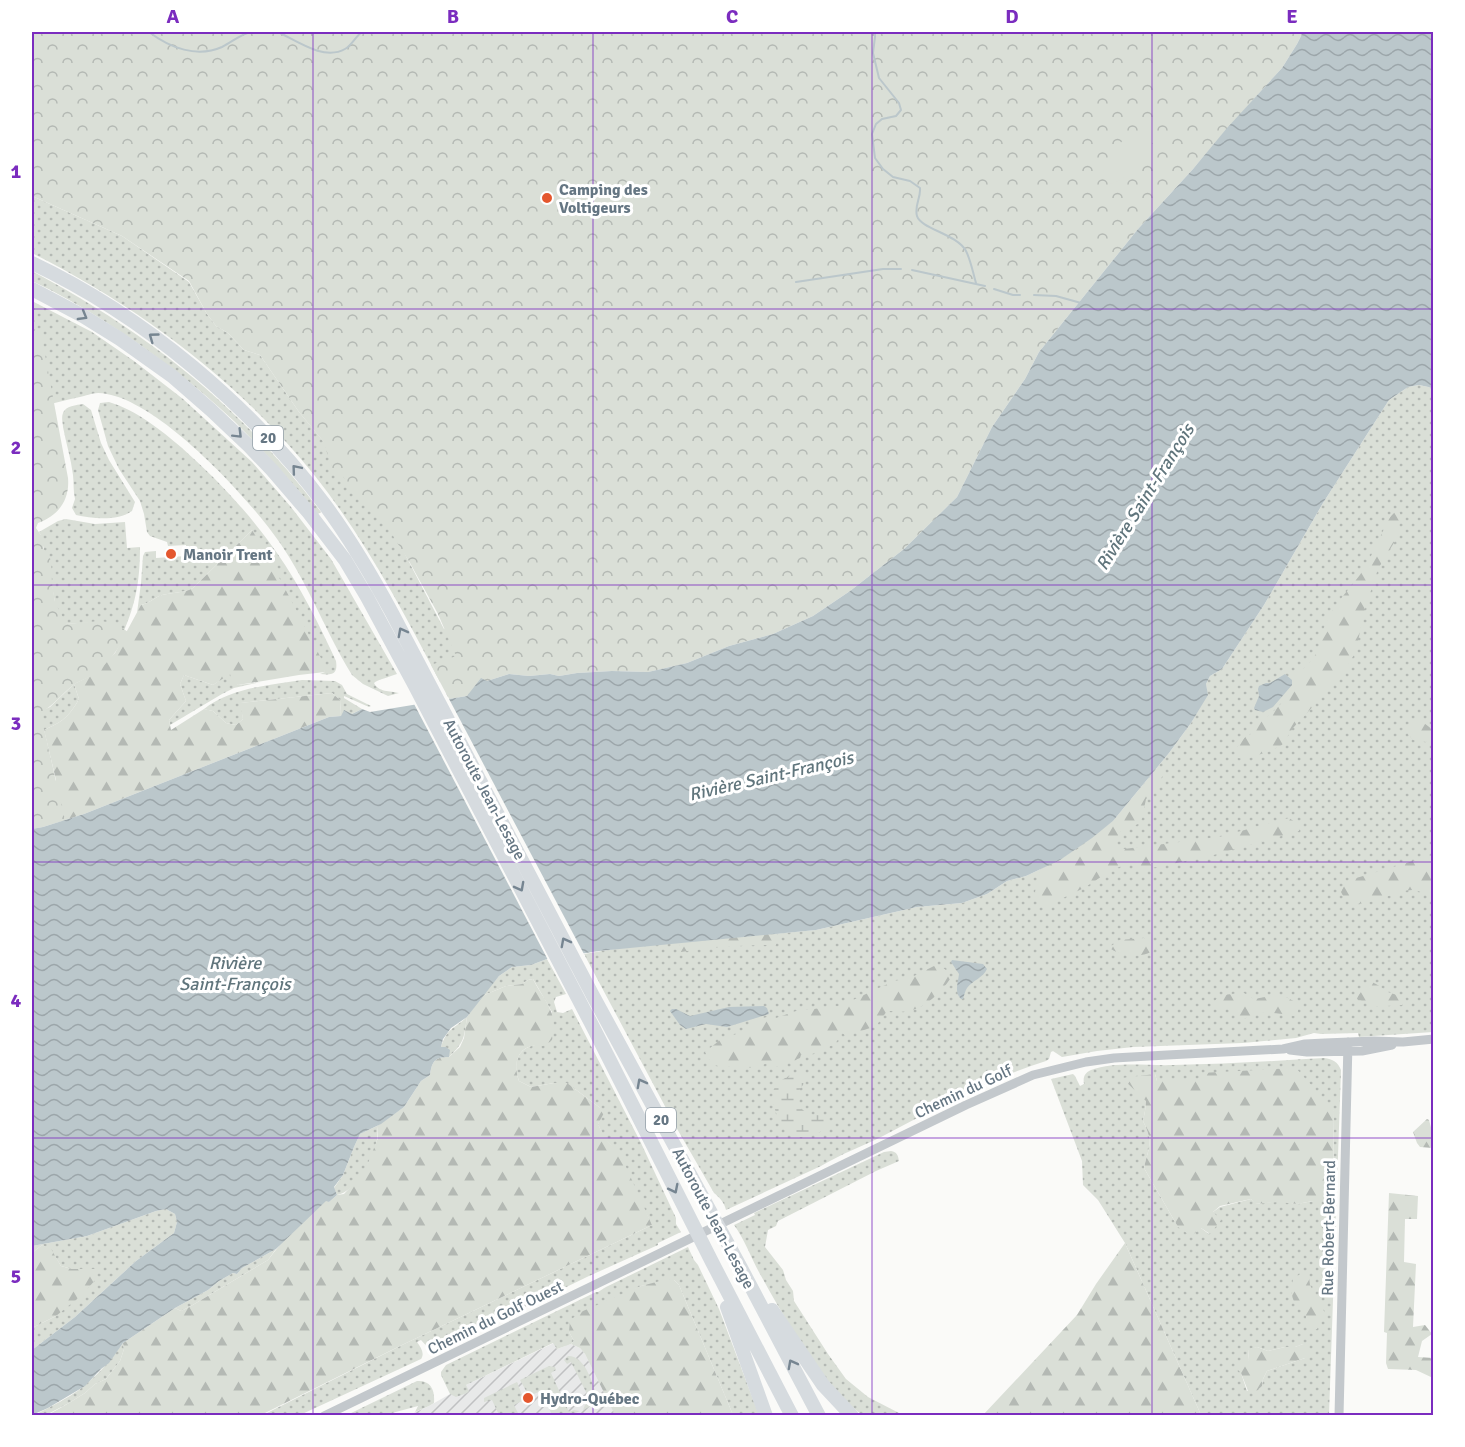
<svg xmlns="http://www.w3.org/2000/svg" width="1465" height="1447" viewBox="0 0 1465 1447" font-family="Signika,sans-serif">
<defs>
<pattern id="industrial-furrows" width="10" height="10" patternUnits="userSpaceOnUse" patternTransform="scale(1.5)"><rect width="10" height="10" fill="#e8e9e9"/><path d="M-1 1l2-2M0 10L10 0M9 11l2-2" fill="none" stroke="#c0c1c2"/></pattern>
<pattern id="grass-dots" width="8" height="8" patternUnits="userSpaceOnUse" patternTransform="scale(1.5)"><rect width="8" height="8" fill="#dadfd7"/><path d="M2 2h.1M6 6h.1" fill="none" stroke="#b4b9b4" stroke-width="1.8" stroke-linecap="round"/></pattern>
<pattern id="forest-firs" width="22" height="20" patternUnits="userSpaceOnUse" patternTransform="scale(1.5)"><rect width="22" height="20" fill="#dadfd7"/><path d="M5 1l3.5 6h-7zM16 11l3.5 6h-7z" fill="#b4b9b4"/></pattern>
<pattern id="wetland-marsh" width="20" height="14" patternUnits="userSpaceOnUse" patternTransform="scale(1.5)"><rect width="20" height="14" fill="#dadfd7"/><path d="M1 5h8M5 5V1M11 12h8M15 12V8" fill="none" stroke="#b4b9b4"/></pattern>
<pattern id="park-crowns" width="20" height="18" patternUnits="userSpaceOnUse" patternTransform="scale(1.5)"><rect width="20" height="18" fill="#dadfd7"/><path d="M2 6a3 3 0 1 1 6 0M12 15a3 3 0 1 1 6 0" fill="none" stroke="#b4b9b4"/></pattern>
<pattern id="water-waves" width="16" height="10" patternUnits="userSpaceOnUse" patternTransform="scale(1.5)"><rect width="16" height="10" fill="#bbc7cb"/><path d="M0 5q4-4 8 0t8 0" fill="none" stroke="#9ca6aa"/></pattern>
</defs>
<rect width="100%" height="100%" fill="#fafaf8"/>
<path fill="url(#industrial-furrows)" d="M 554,1343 L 557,1349 L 571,1344 L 580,1348 L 585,1354 L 609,1402 L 631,1416 L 407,1416 L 429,1406 L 466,1385 Z"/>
<path fill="url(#grass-dots)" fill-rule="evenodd" d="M 32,196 L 122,236 L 189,282 L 207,314 L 216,326 L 228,333 L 244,350 L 260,355 L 299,412 L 384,514 L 444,629 L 473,632 L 440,682 C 403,611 365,539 315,476 C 239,381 139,307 32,253 Z
M 32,271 C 148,333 241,406 321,512 L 318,514 C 292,482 264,451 235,422 C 216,404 196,387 175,371 C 130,336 83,305 32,281 Z
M 32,301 L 92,332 L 134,361 L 183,399 L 252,462 L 291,507 L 331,559 L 397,674 C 392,676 377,680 374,683 C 378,692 390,691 399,693 L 388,696 L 363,684 L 352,675 C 326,633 309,585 280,543 C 249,498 154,394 98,393 C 92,393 85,396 80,397 C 66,400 53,403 40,407 L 32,398 Z
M 1419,385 L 1433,388 L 1433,1032 L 1359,1037 L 1358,1033 L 1321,1034 L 1314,1033 L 1296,1038 L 1243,1043 L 1133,1047 L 1097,1051 L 1062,1057 L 1053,1051 L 1051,1052 L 1049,1059 L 1046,1061 C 989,1079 936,1108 883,1136 C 863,1146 841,1154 821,1166 L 726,1210 C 724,1202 720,1198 714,1193 L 676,1127 L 584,954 L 620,948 L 816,930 L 917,907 L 962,903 L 987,894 L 1007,881 L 1026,876 L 1060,860 L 1113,821 L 1169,753 L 1191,723 L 1207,695 L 1206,684 L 1210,676 L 1222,669 L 1264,605 L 1323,503 L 1389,400 L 1408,387 Z
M 109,402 C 136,410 161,430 182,448 C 217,479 250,514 277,553 C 300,586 319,624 336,661 C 338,675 332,675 320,674 L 325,672 L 252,530 L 193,588 C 182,594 170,592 159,596 C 153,599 149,603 141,605 L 137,613 L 141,583 L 143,556 L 145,552 L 156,551 L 156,558 L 186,556 L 186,545 L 168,546 L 167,542 L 150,536 L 147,532 L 144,514 L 140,501 L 119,469 L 108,446 L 98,410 L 100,403 Z
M 83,404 L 91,410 L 101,443 L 109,460 L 135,502 L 132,511 C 118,521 93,519 76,515 L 72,508 L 75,499 C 73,491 74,483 73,475 C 71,459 66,443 63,427 C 63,423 61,418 63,413 C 65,406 77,405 83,404 Z
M 66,519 L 95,524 L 125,522 L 127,548 L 140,547 C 140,584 135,607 120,640 L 100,622 L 65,624 L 32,579 L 55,602 C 52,584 47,568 44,550 C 42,543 43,538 39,532 L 58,521 Z
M 230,673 L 238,685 L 261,682 L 234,688 L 222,694 L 170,725 L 169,720 L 186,701 L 180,684 L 184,675 L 213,685 Z
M 302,680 L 335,681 L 342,685 L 347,694 L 371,706 L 369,707 L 344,696 L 344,698 L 362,709 L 352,714 L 341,716 L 340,700 L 332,693 L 241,703 L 243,719 L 236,725 L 226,723 L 213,711 L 204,709 C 231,688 269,685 302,680 Z
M 74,684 L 79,699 C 69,717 62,722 44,730 L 54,773 L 32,715 L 50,707 Z
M 547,959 L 566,994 L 556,997 L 554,1002 L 557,1012 L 563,1013 L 572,1009 L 641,1143 L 676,1218 L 676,1224 L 681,1232 L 658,1243 L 658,1245 L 589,1276 L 434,1351 L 430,1350 L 421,1340 L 417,1342 C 421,1348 425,1353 421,1359 L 300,1415 L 261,1416 L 402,1345 L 652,1225 L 613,1147 L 604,1138 L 598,1124 L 603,1113 L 599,1107 L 575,1089 L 554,1083 L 531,1087 L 519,1081 C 513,1064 516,1049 535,1045 L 552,1012 L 533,979 L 528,980 L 522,984 L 506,986 L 482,996 L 499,976 L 512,967 L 531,965 Z
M 467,1017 C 464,1037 465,1042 449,1057 L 441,1047 C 447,1028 454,1029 467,1017 Z
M 1324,1058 C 1333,1059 1338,1062 1341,1070 L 1329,1415 L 1201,1415 L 1125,1243 L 1098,1200 L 1083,1185 L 1082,1161 L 1051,1079 L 1073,1074 L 1075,1076 L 1080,1086 L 1084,1084 C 1083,1078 1084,1073 1091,1070 C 1116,1061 1147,1066 1173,1065 C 1224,1064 1274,1061 1324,1058 ZM 1201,1073 L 1334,1111 L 1333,1188 L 1330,1196 L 1325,1200 L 1313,1201 L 1297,1204 L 1279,1201 L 1256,1204 L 1251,1199 L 1220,1207 L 1213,1212 L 1209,1234 L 1201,1228 L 1178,1227 L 1144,1168 C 1149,1145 1154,1144 1143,1121 L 1145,1111 L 1146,1101 L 1155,1074 L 1157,1081 L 1201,1081 ZM 1303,1344 L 1305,1358 L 1267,1371 L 1263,1379 L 1262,1386 L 1247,1391 L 1241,1373 L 1249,1360 L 1248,1350 L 1257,1347 L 1268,1351 L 1285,1347 L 1295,1347 Z
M 377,1126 C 377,1130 378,1136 377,1140 C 373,1158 356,1192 337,1195 L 334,1188 L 343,1175 L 354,1147 L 360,1134 Z
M 891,1151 C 897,1152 898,1155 899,1161 L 876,1171 L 778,1221 L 776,1226 L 768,1230 L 765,1247 L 783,1270 L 786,1280 L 793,1291 L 794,1301 L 828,1354 L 846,1379 L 868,1397 L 899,1413 L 911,1415 L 862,1415 C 852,1407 841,1397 832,1387 C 804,1352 781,1312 760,1274 C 751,1258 744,1238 734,1225 L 755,1215 L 754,1213 L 884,1152 Z
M 166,1209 L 175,1214 L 177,1222 L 174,1233 L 136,1261 L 75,1317 L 32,1350 L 32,1328 L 56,1316 L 95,1269 L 72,1269 L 61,1266 L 51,1250 L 42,1245 L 32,1253 L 32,1246 L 87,1236 L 156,1211 Z
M 688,1247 L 694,1260 L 698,1265 L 719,1309 L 759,1415 L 733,1415 L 679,1285 L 674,1280 L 641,1286 L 628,1293 L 569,1332 L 574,1341 L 571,1344 L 557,1349 L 553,1343 L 466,1385 L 469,1391 L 467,1393 L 456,1397 L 450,1394 L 441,1375 L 441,1372 L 446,1365 L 596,1292 L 598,1292 L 606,1287 Z
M 276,1249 L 268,1260 L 191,1306 L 181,1311 L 175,1308 L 208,1290 L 219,1281 L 233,1273 L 237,1274 L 242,1268 Z
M 123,1343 L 124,1349 L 120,1361 L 106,1379 L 95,1384 L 85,1393 L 69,1403 L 46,1415 L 33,1416 C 48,1408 73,1396 85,1385 C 100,1373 112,1358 123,1343 Z
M 568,1356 C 587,1356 593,1387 599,1402 L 583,1410 L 585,1405 L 591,1402 L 571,1362 L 567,1364 L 564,1360 Z
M 549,1366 L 555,1367 L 556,1370 L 551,1373 L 569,1412 L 574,1410 L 580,1411 L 571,1415 L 552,1415 L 541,1391 L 529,1396 L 520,1380 Z
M 417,1381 C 431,1380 435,1390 434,1403 L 429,1406 L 415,1412 L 418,1406 L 392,1413 L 393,1415 L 345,1416 Z
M 517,1382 L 524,1400 L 514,1405 L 519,1415 L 499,1415 L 492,1400 L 484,1402 L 484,1398 Z"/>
<path fill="url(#forest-firs)" d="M 1395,512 L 1400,513 L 1400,521 L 1395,541 L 1378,569 L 1364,612 L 1356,651 L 1343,674 L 1293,728 L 1282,745 L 1270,751 L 1246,759 L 1238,758 L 1234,751 L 1246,736 L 1250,735 C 1252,727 1257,725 1263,720 C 1277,709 1293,695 1292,676 C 1301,672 1314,660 1318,650 C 1321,640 1322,629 1328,619 C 1337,600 1353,586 1364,569 C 1373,553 1381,535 1389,518 Z
M 252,530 C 278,573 300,618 323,662 L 325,672 L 299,675 L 238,685 L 232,681 L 230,674 L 213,685 L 184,675 L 180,684 L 186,701 L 169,720 L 171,730 L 204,709 L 213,711 L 226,723 L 236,725 L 243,719 L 240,703 L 332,693 L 340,700 L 341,716 L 329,717 L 84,814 L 43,827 L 32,829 L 56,780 L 44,730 C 62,722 69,717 79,699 L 74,684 L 90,676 L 115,653 L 141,605 C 149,603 153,599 159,596 C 170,592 182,594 193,588 Z
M 1420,718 L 1424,723 L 1433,730 L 1433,740 L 1426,742 L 1413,740 L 1408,734 L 1407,725 Z
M 1156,769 L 1163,774 L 1158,787 L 1146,799 L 1142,818 L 1138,824 L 1120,832 L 1117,840 L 1113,844 L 1116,848 L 1124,849 L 1219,837 L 1289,818 L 1298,824 L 1299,831 L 1210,856 L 1142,870 L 1132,863 L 1113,869 L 1084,888 L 1044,907 L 1035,892 L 1040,869 C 1066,857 1094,841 1114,820 C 1129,804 1142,786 1156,769 Z
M 1433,855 L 1433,900 C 1427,896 1420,890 1412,890 C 1397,890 1365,908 1350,903 C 1346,901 1343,896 1341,892 L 1343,887 L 1353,879 Z
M 777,933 L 776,945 C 741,945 715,947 681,952 L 679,943 Z
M 1144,938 L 1153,945 L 1154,950 C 1142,959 1122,956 1111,949 L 1111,946 L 1120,940 Z
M 934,966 C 944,967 948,969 950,979 C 942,991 926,1007 912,1010 C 904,1013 896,1011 887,1011 L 876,1026 L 846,1036 L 840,1031 L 839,1033 L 839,1038 L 835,1044 L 810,1055 L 801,1055 L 800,1058 L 780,1066 L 770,1067 L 767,1063 L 756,1068 L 718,1066 L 712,1064 L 705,1052 L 720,1040 L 747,1030 L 752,1021 L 771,1016 L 776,1018 L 796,1011 L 840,1006 L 894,981 L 910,978 Z
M 533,979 C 545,1003 558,1010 552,1040 L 543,1046 C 519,1042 512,1062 519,1081 L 531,1087 L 554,1083 L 567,1083 L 599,1107 L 604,1113 L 598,1124 C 603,1135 607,1144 618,1149 L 652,1225 L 402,1345 L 261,1415 L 46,1416 L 69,1403 L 85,1393 L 95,1384 L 106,1379 L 120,1361 L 124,1349 L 123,1343 L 175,1308 L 181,1311 L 191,1306 L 268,1260 C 284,1238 305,1219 326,1200 L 329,1202 L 337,1195 L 344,1194 L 356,1181 L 368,1163 L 378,1138 L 377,1126 L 404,1107 L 421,1081 L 430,1075 C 432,1061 435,1057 449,1057 L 460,1047 L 464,1038 L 467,1017 L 482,996 L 506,986 L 522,984 L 528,980 Z
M 1371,982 C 1378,984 1380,987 1386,991 C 1393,995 1400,994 1406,1000 L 1402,1005 L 1370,1007 L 1369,1004 L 1357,999 C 1358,994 1367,985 1371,982 Z
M 1244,993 L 1254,999 L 1271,996 L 1288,998 L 1297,1003 L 1298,1011 L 1294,1016 C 1282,1014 1267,1011 1255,1014 C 1249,1016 1247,1019 1241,1019 L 1232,1008 L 1217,1007 L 1214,1002 C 1220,993 1234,994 1244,993 Z
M 1296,1068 L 1334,1111 L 1333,1188 L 1330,1196 L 1325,1201 L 1313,1201 L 1297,1204 L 1279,1202 L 1255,1204 L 1251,1199 L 1220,1206 L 1213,1212 L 1221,1220 L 1210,1234 L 1201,1228 L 1191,1236 L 1178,1227 L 1144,1168 C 1149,1145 1154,1144 1143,1121 L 1145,1111 L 1146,1101 L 1122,1078 L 1155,1074 L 1157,1081 L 1200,1081 L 1201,1073 Z
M 1427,1119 L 1429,1120 L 1433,1135 L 1433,1148 L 1420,1147 L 1417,1143 L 1413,1132 Z
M 1389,1193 L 1418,1196 L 1417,1219 L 1405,1219 L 1404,1262 L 1416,1264 L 1413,1327 L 1425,1325 L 1432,1334 L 1422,1341 L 1418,1357 L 1433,1358 L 1433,1378 L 1416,1370 L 1388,1369 L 1386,1363 L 1387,1333 L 1384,1332 Z
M 1125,1243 L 1201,1415 L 983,1415 L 1077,1315 L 1096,1284 Z
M 42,1245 L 51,1249 L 61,1266 L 72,1269 L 95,1269 L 96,1279 L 83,1294 L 56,1316 L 32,1328 L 32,1253 Z
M 1303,1272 L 1309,1277 L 1310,1285 L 1325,1313 L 1317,1329 L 1309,1332 L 1306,1325 L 1306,1315 C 1292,1303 1290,1297 1293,1279 Z
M 668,1279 L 674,1280 L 679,1285 L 733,1415 L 615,1415 L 585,1354 L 580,1348 L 571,1344 L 574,1341 L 569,1332 L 570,1320 L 583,1311 L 641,1286 Z
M 1303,1344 L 1309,1353 L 1305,1358 L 1267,1371 L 1263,1379 L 1262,1386 L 1255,1392 L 1248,1391 L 1241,1373 L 1237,1369 L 1239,1364 L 1249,1360 L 1248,1349 L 1257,1347 L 1268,1351 L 1285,1347 L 1295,1347 Z"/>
<path fill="url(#wetland-marsh)" d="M 801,1073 L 804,1077 L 805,1083 C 796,1091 793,1105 806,1112 C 811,1116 820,1115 826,1116 L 829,1124 C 822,1134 802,1141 791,1135 C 780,1130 769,1099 774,1089 C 778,1079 791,1075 801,1073 Z"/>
<path fill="url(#park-crowns)" d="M 32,32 L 1303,32 L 1297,44 L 1282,68 L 1227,129 L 1193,169 L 1138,229 L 1039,352 L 1025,379 L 992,427 L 957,497 L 904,549 L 850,591 L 813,616 L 773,634 L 729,646 L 687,663 L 648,672 L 612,671 L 577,673 L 559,676 L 550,674 L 529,676 L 509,674 L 487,681 L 467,696 L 449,699 L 431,665 L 456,656 L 438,614 L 410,563 L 390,531 L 362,503 L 342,475 L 333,470 L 323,441 L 299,412 L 260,355 L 244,350 L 228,333 L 216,326 L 207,314 L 189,281 L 122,236 L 32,196 Z
M 32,328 L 41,333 L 68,478 C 70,500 58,516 38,523 L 36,528 L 43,538 L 43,548 L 51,560 L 52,583 L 55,602 L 66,624 L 100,621 L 115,623 L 128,632 C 118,649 109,663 93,675 C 86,679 78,681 72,686 C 61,695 53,706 40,713 L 65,820 L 32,829 Z"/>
<path fill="#dadfd7" d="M 1143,126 L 1157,138 L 1121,180 L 1110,184 C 1105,180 1101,176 1104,170 L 1108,167 L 1103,163 L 1132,130 L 1136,134 Z"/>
<path fill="url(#water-waves)" d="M 1303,32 L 1433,32 L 1433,388 L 1419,385 L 1408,387 L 1389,400 L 1323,503 L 1264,605 L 1222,669 L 1210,676 L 1206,684 L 1208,695 L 1191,723 L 1169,753 L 1113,821 L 1092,838 L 1060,860 L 1026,876 L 1007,881 L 987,894 L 962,903 L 917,907 L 816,930 L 599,951 L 547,959 L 531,965 L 512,967 L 499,976 L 467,1017 L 451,1028 L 443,1039 L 441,1047 L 446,1047 L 450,1050 L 449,1057 C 435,1057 432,1061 430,1075 L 421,1081 L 404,1107 L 381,1124 L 360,1134 L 354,1147 L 343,1175 L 334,1187 L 337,1195 L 329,1202 L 326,1201 L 276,1249 L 242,1268 L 237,1274 L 233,1273 L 219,1281 L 208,1290 L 175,1308 L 123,1343 L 109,1363 L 101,1369 L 85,1386 L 48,1408 L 32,1415 L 32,1350 L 75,1317 L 136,1261 L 174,1233 L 177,1222 L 175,1214 L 166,1209 L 156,1211 L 87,1236 L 32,1246 L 32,829 L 43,827 L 84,814 L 329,717 L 341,716 L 344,710 L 352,714 L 362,709 L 370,712 L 467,696 L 481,678 L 487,681 L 509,674 L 529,676 L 550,674 L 559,676 L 577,673 L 612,671 L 648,672 L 687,663 L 729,646 L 773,634 L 813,616 L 850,591 L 904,549 L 957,497 L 992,427 L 1025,379 L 1039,352 L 1138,229 L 1193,169 L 1227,128 L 1282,68 L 1297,44 Z
M 1285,674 L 1292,680 L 1292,685 L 1273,707 L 1263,712 L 1255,710 L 1254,708 L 1259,696 L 1258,689 L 1259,686 L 1266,683 L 1270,683 Z
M 952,960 L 983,964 L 987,969 C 983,978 973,980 967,988 C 965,991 964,996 963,999 L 961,999 C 954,992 958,983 959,974 L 951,962 Z
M 764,1006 L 767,1008 L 769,1014 L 727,1027 L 706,1024 L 686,1029 L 680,1025 L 670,1011 L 672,1009 L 676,1009 L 690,1016 L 729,1007 Z"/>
<path fill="#fafaf8" d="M 448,697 L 585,956 L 549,962 L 413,702 Z"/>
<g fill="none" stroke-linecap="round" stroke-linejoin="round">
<path stroke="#bbc7cb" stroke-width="2" d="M 149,32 C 170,48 197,58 222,47 C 232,42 241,34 251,32
M 278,32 C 297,41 324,61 345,49 C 352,45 355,37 362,32
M 875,32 L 875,37 L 873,53 L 879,78 L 899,103 L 901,110 L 896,116 L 882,119 L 876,124 L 872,134 L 875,158 L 883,169 L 893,177 L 910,181 L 920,188 C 921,198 914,206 917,216 C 921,229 957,234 966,251 C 971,261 973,273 976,283
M 912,270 L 985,286
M 796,282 L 883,269 L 901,269
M 994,289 L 1013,295 L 1020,295
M 1034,295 L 1056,296 L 1081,303"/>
<path stroke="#c3c8cc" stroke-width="9" d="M 1290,1050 L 1307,1052 L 1362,1051 L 1392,1045
M 324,1416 L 966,1105 L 1033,1075 L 1086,1062 L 1114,1058 L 1167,1055 L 1283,1049 L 1305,1044 L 1325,1043 L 1374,1041 L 1403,1042 L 1434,1039
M 1339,1416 L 1348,1042"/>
<path stroke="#d6dbdf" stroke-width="14" d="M 32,263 C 144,316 250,405 325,505 C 350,539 372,576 392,613 L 592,994 L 740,1266 L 819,1416
M 32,289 L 83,316 L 120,339 L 172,376 L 211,410 L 249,446 L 272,470 L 309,513 L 345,560 L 367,597 L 415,686 L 593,1027 L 712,1262 L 792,1416
M 727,1307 L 766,1416
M 772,1310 L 823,1385 L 852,1416"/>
</g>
<defs><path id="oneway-chevron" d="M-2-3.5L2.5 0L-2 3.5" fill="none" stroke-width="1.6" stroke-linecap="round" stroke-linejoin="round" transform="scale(1.5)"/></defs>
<g stroke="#768591">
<use href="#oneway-chevron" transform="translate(83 316) rotate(30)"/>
<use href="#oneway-chevron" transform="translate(153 337) rotate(-144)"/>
<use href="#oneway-chevron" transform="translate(238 434) rotate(45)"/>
<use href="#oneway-chevron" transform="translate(296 469) rotate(-130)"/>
<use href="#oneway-chevron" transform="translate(402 632) rotate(-118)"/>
<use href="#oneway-chevron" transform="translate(520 887) rotate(62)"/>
<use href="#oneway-chevron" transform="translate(565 942) rotate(-118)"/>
<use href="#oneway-chevron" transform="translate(641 1083) rotate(-118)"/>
<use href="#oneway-chevron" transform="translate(674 1189) rotate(63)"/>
<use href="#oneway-chevron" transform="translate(792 1364) rotate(-118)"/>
</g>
<path fill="none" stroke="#7b2cbf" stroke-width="1.5" stroke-opacity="0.55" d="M 313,32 L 313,1416M 593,32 L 593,1416M 872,32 L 872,1416M 1152,32 L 1152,1416M 32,309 L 1434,309M 32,585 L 1434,585M 32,862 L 1434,862M 32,1138 L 1434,1138"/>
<g fill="#e4572e" stroke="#fff" stroke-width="2">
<circle cx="547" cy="198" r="6"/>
<circle cx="171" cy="554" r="6"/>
<circle cx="528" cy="1398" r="6"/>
</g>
<g text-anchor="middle" stroke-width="6" stroke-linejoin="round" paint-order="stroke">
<g fill="#fff" stroke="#939fa8" stroke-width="1.5">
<rect x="253" y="426" width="30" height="24" rx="4.5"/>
<rect x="646" y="1108" width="30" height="24" rx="4.5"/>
</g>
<g font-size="15" font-weight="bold" fill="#657683">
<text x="268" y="443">20</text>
<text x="661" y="1125">20</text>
</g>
<g font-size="16" font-weight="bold" fill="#657683" stroke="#fff" text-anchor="start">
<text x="559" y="195">Camping des<tspan x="559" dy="18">Voltigeurs</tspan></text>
<text x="183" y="560">Manoir Trent</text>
<text x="540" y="1404">Hydro-Québec</text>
</g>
<g font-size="16" fill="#657683" stroke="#fff">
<text transform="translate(485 789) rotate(62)" y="6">Autoroute Jean-Lesage</text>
<text transform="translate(963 1091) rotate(-25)" y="6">Chemin du Golf</text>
<text transform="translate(714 1218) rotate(62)" y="6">Autoroute Jean-Lesage</text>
<text transform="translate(1328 1228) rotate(-89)" y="6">Rue Robert-Bernard</text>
<text transform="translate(495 1317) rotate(-26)" y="6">Chemin du Golf Ouest</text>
</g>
<g font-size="18" font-style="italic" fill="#60757c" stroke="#fff">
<text transform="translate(1145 497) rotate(-58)" y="6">Rivière Saint-François</text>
<text transform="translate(771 776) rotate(-13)" y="6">Rivière Saint-François</text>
<text x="235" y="969">Rivière<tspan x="235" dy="21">Saint-François</tspan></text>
</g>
</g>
<rect width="1465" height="1447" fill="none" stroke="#ffffff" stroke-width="66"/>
<rect x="33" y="33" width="1399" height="1381" fill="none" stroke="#7b2cbf" stroke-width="2"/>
<g font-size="20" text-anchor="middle" font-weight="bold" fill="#7b2cbf">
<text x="173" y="23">A</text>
<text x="453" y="23">B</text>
<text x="732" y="23">C</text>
<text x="1012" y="23">D</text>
<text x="1292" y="23">E</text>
<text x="16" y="178">1</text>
<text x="16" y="454">2</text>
<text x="16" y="730">3</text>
<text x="16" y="1007">4</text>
<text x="16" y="1283">5</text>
</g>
</svg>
